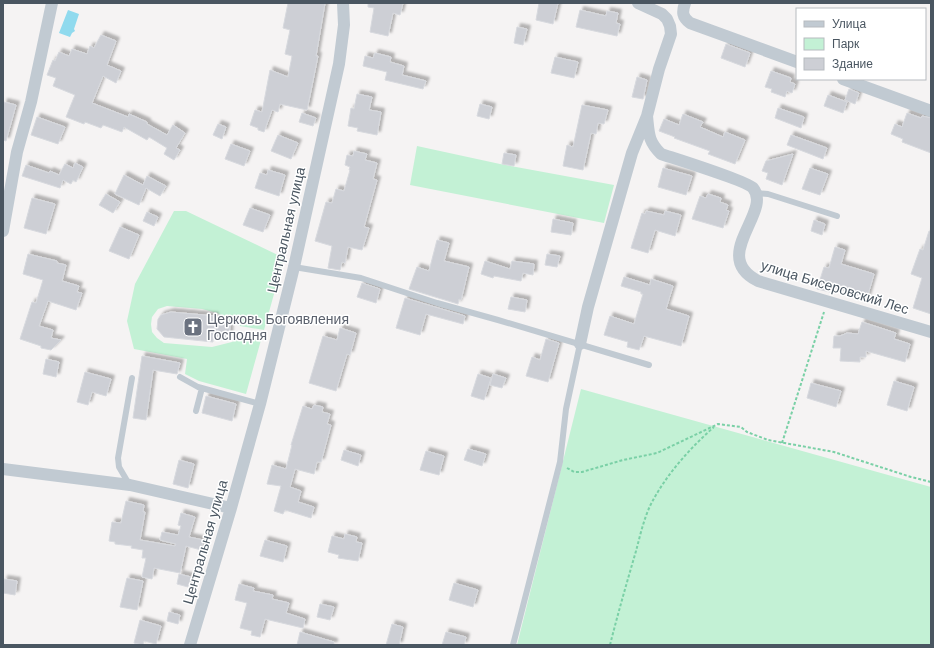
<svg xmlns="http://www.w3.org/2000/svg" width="934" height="648" viewBox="0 0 934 648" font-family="Arial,sans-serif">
<defs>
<filter id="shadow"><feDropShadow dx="3.5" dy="-3.5" stdDeviation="1" flood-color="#0004"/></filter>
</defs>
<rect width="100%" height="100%" fill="#f5f3f3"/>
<path fill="#c3f1d5" d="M 417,146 L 500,164 L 614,185 L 604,223 L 410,185 Z
M 174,211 L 186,211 L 284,258 L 264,330 L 240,326 L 217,313 L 202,309 L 167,306 L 158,309 L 152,317 L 151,324 L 152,332 L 157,338 L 164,343 L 212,347 L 232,342 L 239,337 L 261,340 L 246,394 L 199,381 L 185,374 L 187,359 L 134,349 L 127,321 L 135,284 Z
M 581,389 L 931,487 L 931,645 L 517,645 Z"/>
<path fill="#90daee" d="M 68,10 L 79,14 L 74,29 L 75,31 L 72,33 L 70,37 L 59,33 Z"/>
<path fill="#cdcfd5" stroke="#d7d9de" filter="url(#shadow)" d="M 288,3 L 325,3 L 316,56 L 318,56 L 307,110 L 280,104 L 278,112 L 272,110 L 264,132 L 258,130 L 258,128 L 250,125 L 255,110 L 262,112 L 270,70 L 288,77 L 292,56 L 285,54 L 290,30 L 283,28 Z
M 368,3 L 403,3 L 400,15 L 393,13 L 388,36 L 370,32 L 374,8 L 368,7 Z
M 539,3 L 558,3 L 553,24 L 536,20 Z
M 580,10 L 606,16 L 607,11 L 618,13 L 616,23 L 620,24 L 617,36 L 576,27 Z
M 517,27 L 527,29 L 523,45 L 514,43 Z
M 101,35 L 116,41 L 107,65 L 121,71 L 116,83 L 103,76 L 92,103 L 128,117 L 129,114 L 147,122 L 147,124 L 167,135 L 173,125 L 185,133 L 176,148 L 180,150 L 174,160 L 164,154 L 167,148 L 149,137 L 147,140 L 124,127 L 122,132 L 103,125 L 101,128 L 85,122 L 84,124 L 66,117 L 75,95 L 53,86 L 56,78 L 47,75 L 53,60 L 55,61 L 59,52 L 69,56 L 72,49 L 87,54 L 90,46 L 94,48 Z
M 726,44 L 750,53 L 745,67 L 721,58 Z
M 375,53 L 391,57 L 390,62 L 404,66 L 402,75 L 426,81 L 423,89 L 385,80 L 387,72 L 363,66 L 365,56 L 373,58 Z
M 555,57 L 578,62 L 574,78 L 551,73 Z
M 771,71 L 791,78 L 790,82 L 795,84 L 792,93 L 787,91 L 785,97 L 771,92 L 772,89 L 765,87 Z
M 637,77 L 647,80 L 643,99 L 632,97 Z
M 849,89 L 859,93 L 855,104 L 845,100 Z
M 357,94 L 372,97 L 369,110 L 381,112 L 377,135 L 357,131 L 358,128 L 348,126 L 351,108 L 354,109 Z
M 828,95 L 847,102 L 843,113 L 824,106 Z
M 4,102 L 16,105 L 6,141 L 3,140 L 3,108 Z
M 480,104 L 492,107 L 489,119 L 477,116 Z
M 582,105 L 608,110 L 604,124 L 598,123 L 596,134 L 591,133 L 583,170 L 563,166 L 567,145 L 573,147 Z
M 778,108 L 804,117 L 801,128 L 775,118 Z
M 302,113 L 316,118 L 313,126 L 299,122 Z
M 907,113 L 921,118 L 922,116 L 931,118 L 931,153 L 902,142 L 903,139 L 891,134 L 895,124 L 902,127 Z
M 683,114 L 703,122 L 700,127 L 723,137 L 725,132 L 745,140 L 735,164 L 708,154 L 710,151 L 674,138 L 675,137 L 659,131 L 664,119 L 679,125 Z
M 37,117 L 65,127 L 58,144 L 31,135 Z
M 218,124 L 226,127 L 222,139 L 213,135 Z
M 278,135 L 298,143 L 291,159 L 271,151 Z
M 791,135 L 827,148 L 823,159 L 787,145 Z
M 231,144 L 250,151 L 244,166 L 225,159 Z
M 354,151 L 367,154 L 365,160 L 377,163 L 373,179 L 377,180 L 364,227 L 369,228 L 362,250 L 348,247 L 345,263 L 342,262 L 340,270 L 328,268 L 332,246 L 315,241 L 326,202 L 332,203 L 336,189 L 344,191 L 350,170 L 349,170 L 350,167 L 345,165 L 347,155 L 353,156 Z
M 504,153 L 516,155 L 514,166 L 502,164 Z
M 793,154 L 782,185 L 766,179 L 768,173 L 762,171 L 766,161 Z
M 75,163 L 83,167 L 76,182 L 73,180 L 71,184 L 63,180 L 60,188 L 22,176 L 26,165 L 49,173 L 50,171 L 59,175 L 65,164 L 73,168 Z
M 663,168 L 692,176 L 686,195 L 658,187 Z
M 810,168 L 828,174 L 820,195 L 802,189 Z
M 268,170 L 285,175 L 279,196 L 255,188 L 260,173 L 267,175 Z
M 124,175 L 143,185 L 147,176 L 166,186 L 160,196 L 146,188 L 139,205 L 115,194 Z
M 106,194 L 120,202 L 113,213 L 99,205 Z
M 708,194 L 721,198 L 720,202 L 728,205 L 726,210 L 729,211 L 723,228 L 692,219 L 700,196 L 706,198 Z
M 32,198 L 55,204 L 46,234 L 24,228 Z
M 250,208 L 270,215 L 263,232 L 243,225 Z
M 646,211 L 664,215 L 665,211 L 681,215 L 675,236 L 655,230 L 648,253 L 631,248 L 642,213 L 645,214 Z
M 147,212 L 158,217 L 154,226 L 143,221 Z
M 553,219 L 573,223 L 571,235 L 551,232 Z
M 814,220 L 825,224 L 822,235 L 811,231 Z
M 120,227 L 139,235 L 129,259 L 109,251 Z
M 929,231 L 931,231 L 931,314 L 913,308 L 922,278 L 911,274 L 920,249 L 923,250 Z
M 437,240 L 449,243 L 444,261 L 469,267 L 461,300 L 459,299 L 458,304 L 409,289 L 417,267 L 429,271 Z
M 835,247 L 845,250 L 841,264 L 874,274 L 867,298 L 831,287 L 830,292 L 817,289 L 824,267 L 829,268 Z
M 28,254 L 57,261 L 57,263 L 66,265 L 62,281 L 79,286 L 77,292 L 82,293 L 76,310 L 48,301 L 39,326 L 53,330 L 51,338 L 61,340 L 51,350 L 41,348 L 41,346 L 20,339 L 32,302 L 36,303 L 43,280 L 23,274 Z
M 547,254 L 560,256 L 557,267 L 545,265 Z
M 485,261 L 510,269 L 512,261 L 534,264 L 533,275 L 523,273 L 521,281 L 494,276 L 493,278 L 481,274 Z
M 624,277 L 650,285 L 651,279 L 673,286 L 666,309 L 689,316 L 681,346 L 644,336 L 639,350 L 627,347 L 628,342 L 604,335 L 610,316 L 634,324 L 643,294 L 641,294 L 641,292 L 621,286 Z
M 362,283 L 380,289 L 376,303 L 357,297 Z
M 511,297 L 527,300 L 525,312 L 508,309 Z
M 405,298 L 465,316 L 463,324 L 426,314 L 420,335 L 396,328 Z
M 171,312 L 215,316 L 214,323 L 230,324 L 229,338 L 213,336 L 213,342 L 164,337 L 157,329 L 158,319 L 161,315 Z
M 862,322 L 896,333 L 894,339 L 910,344 L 905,362 L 866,351 L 866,357 L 860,357 L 860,362 L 840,361 L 841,348 L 833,348 L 834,336 L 840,336 L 847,333 L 858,334 Z
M 340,328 L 356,333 L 350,355 L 347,354 L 336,391 L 309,383 L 323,336 L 337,340 Z
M 546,339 L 559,343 L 548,382 L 526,376 L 532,357 L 540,360 Z
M 142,356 L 180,363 L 177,374 L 153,370 L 146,420 L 133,418 Z
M 46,359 L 59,362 L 56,377 L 43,374 Z
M 85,372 L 111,379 L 106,396 L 92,392 L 88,405 L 77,402 Z
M 478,374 L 491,378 L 484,400 L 471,396 Z
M 493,374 L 506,378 L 502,388 L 490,385 Z
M 894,381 L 914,387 L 907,411 L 887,405 Z
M 811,383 L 841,391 L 836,407 L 807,398 Z
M 206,396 L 236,404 L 232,421 L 202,413 Z
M 314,405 L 323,407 L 322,412 L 330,414 L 327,424 L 331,425 L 321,462 L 317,462 L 314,474 L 295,469 L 290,487 L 301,491 L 298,502 L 314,507 L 311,518 L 285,510 L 283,514 L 274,511 L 281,486 L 267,484 L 272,465 L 286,469 L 292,445 L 291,445 L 303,406 L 312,409 Z
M 468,449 L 486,454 L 482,466 L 464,460 Z
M 344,450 L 361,455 L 358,466 L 341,460 Z
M 426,451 L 444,456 L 439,475 L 420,470 Z
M 179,460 L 194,464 L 188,488 L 173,484 Z
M 126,501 L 144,505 L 143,512 L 145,512 L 140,540 L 175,546 L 176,544 L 160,540 L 162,532 L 178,535 L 181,526 L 178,525 L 181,513 L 195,517 L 189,537 L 203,540 L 201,550 L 186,546 L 180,573 L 154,568 L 152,579 L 142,577 L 146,558 L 142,558 L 143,550 L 131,548 L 132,546 L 115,544 L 115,542 L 109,541 L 112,522 L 121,523 Z
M 345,534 L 357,537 L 356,542 L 362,543 L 358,561 L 338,558 L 339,555 L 328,552 L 332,536 L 344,539 Z
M 265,540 L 287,546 L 283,562 L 260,556 Z
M 179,574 L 191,577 L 188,587 L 177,584 Z
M 127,578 L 143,581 L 137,610 L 120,607 Z
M 4,579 L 17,581 L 15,595 L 3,593 Z
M 454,583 L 478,590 L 473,607 L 449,600 Z
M 239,584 L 254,588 L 253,591 L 273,595 L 272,599 L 289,603 L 286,613 L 305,619 L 303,628 L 265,619 L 260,637 L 251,635 L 252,631 L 240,628 L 247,603 L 235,600 Z
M 320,604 L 334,607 L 330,620 L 317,617 Z
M 169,612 L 180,615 L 178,624 L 167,621 Z
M 140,620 L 161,626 L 156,644 L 144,641 L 143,645 L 134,643 Z
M 392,624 L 403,627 L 399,645 L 386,645 Z
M 300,632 L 334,642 L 334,645 L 297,645 Z
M 446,632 L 466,637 L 464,645 L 442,645 Z"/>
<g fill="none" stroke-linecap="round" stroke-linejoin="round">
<path stroke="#7ad0a6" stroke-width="2" stroke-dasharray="3 2" stroke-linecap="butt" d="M 782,443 L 824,312
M 567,468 L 574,472 L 582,472 L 623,460 L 657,453 L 718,424 L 741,427 L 747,432 L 768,440 L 834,452 L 911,477 L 931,482
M 610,645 C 618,613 627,582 636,551 C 640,536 644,518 651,504 C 666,475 689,449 714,427"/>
<path stroke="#c1cad2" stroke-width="6" d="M 756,193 L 768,194 L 837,216
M 294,267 L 361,278 L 437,303 L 498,320 L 649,365
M 180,377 L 198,387 L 260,404
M 196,411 L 202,388
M 129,484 L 119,467 L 118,458 L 132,378
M 513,645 L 560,462 L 566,409 L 580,344"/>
<path stroke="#c1cad2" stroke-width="12" d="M 685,3 C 682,12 682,17 690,23 L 797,62
M 843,79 L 931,111
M 647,116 C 649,134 648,141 661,154 C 676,159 747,181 753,188 C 773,212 709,256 758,281 L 931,332
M 3,231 L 17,152 L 31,102 L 52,3
M 580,344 L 588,307 L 632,153 L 647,116 L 659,69 L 671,34 L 670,26 L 667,19 L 662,14 L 638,3
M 3,469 L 130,485 L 231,508
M 190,645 L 231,508 L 260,404 L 294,267 L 339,64 L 344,25 L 343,3"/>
</g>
<defs>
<g id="church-square" transform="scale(1)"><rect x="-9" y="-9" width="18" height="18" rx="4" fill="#6b7280" stroke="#fff"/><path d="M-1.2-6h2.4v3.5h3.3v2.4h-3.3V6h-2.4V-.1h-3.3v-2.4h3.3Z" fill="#fff"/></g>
</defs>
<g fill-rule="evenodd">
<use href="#church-square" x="193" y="327"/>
</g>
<g text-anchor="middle" stroke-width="3" stroke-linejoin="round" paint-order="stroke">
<g font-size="14" fill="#4a5661" stroke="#fff">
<text transform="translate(286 230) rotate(-77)" y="5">Центральная улица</text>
<text transform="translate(835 287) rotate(17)" y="5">улица Бисеровский Лес</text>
<text transform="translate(205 542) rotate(-74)" y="5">Центральная улица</text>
</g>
<g font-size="14" fill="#5b616d" stroke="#fff" text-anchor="start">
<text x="207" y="324">Церковь Богоявления<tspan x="207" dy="16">Господня</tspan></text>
</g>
</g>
<rect width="934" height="648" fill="none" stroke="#4a5661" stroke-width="8"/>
<rect x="796" y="8" width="130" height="72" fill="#ffffff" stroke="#b7bbc0"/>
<rect x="804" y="21" width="20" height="6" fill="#c1cad2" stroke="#b7bbc0"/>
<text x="832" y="28" font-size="12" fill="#4a5661">Улица</text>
<rect x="804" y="38" width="20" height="12" fill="#c3f1d5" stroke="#b7bbc0"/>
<text x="832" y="48" font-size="12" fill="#4a5661">Парк</text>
<rect x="804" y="58" width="20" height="12" fill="#cdcfd5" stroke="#b7bbc0"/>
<text x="832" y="68" font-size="12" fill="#4a5661">Здание</text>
</svg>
